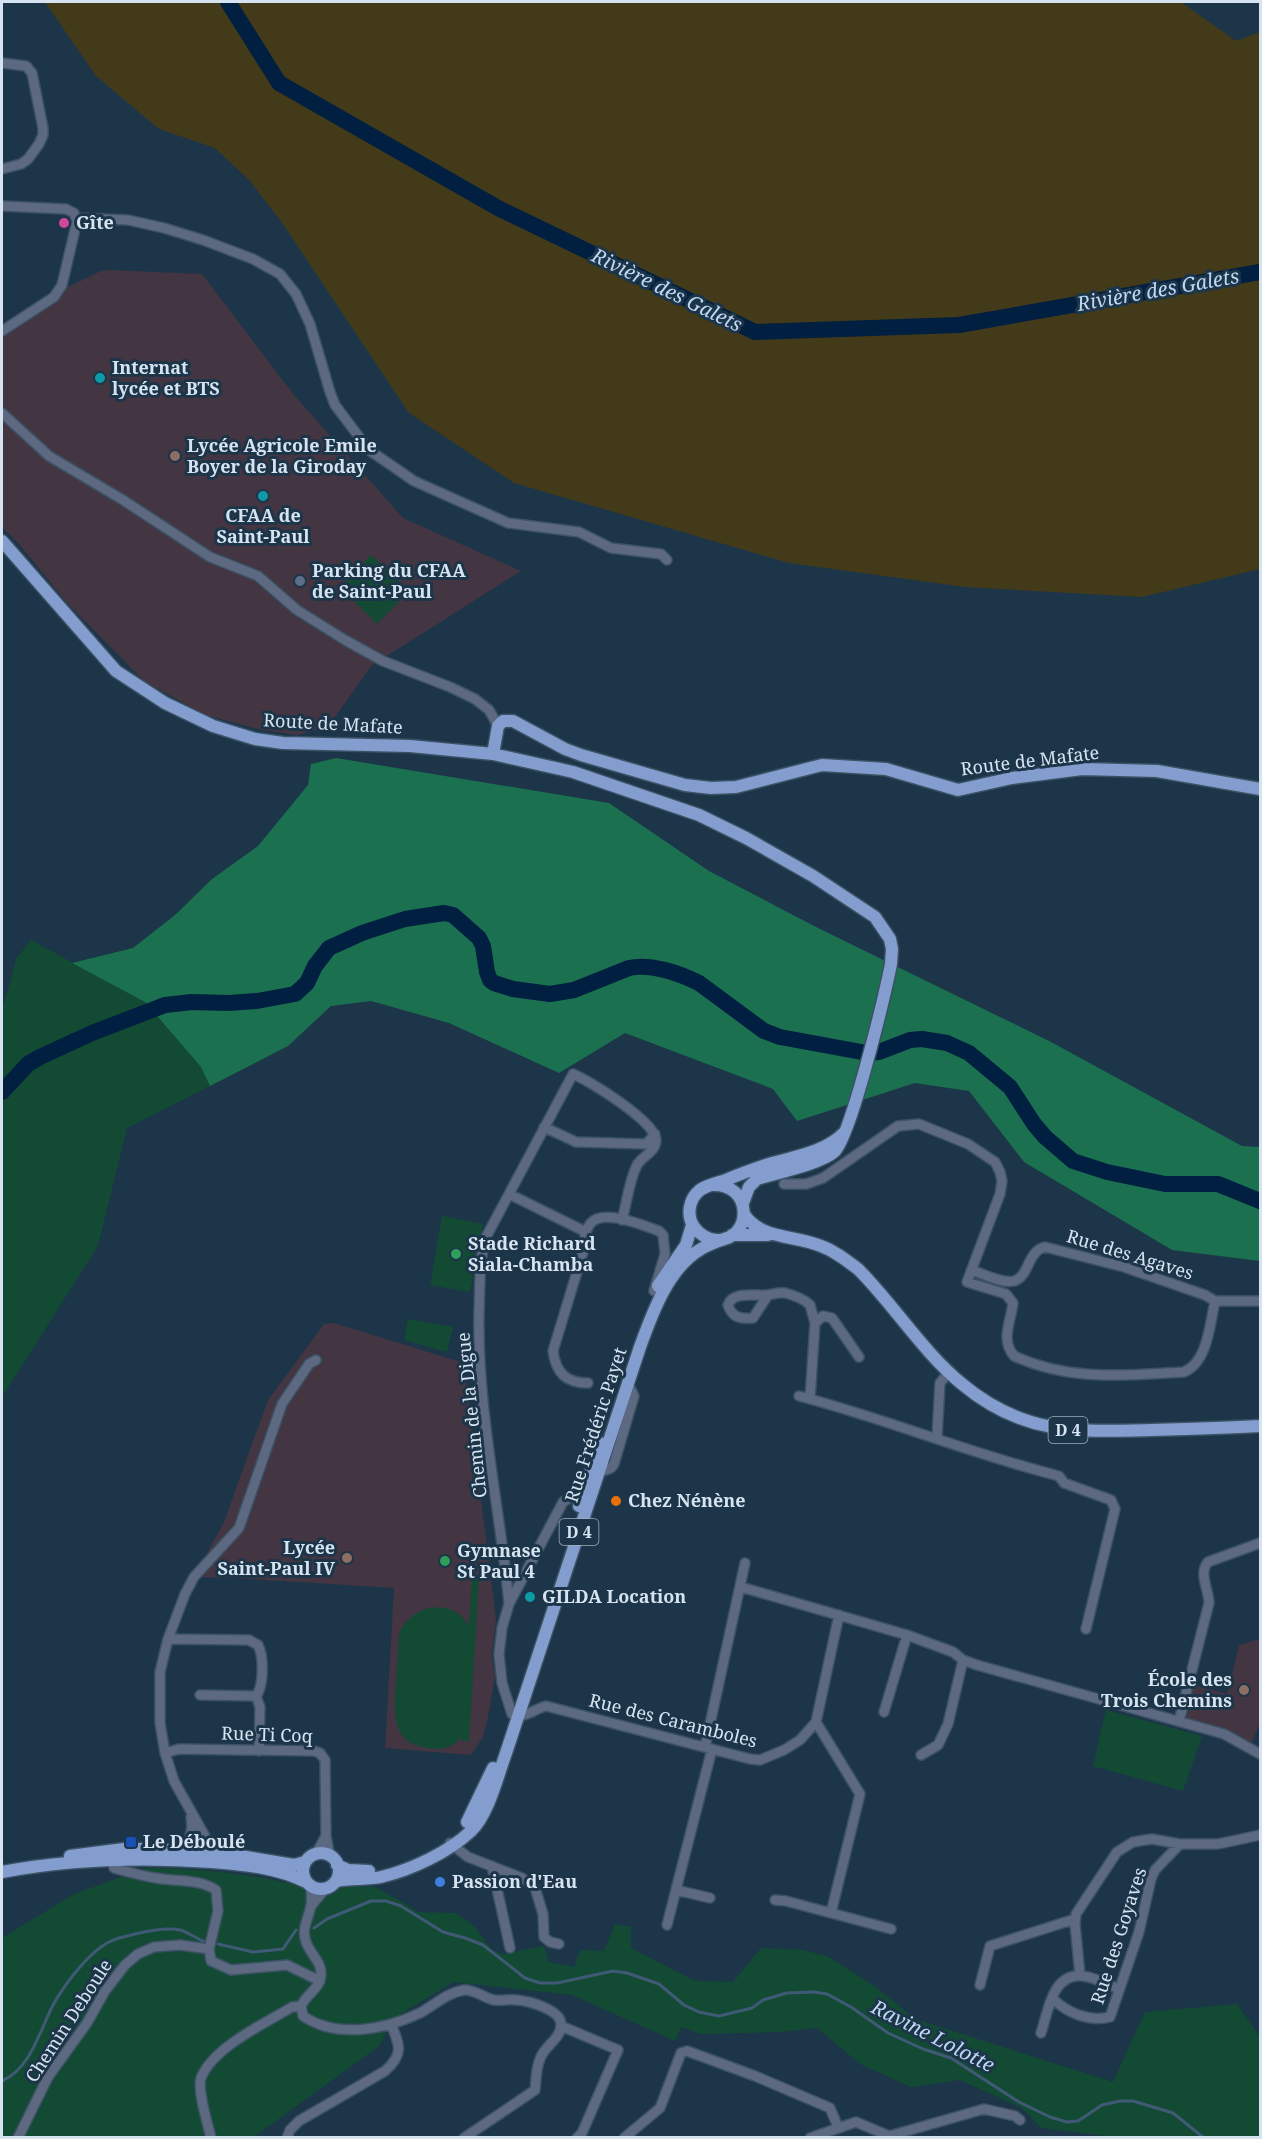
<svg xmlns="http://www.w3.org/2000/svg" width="1262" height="2139" viewBox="0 0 1262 2139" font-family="'Noto Serif',serif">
<rect width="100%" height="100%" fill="#1d3549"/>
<path fill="#433542" d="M 111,270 L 202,274 L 294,395 L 403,518 L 521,571 L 371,666 L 328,727 L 298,735 L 262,730 L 205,715 L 144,681 L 67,603 L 19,544 L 2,527 L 2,326 L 19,325 L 68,287 L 101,271 Z
M 334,1323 L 464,1363 L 496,1619 L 492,1656 L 495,1677 L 488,1717 L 483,1737 L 471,1755 L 385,1748 L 394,1588 L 232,1578 L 194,1577 L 224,1522 L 268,1400 L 324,1324 Z
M 1260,1639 L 1260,1722 L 1250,1748 L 1184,1723 L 1194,1685 L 1227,1694 L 1239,1645 Z"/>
<path fill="#124a34" d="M 371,555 L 409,591 L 377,624 L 340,587 Z
M 31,940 L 145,1002 L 201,1067 L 210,1086 L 127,1128 L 98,1246 L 2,1397 L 2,1011 L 16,959 Z
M 442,1216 L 483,1224 L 470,1292 L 430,1285 Z
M 408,1319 L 453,1327 L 447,1352 L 404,1340 Z
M 472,1579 L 479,1579 L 469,1741 L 462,1741 L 462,1737 C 453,1747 441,1751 428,1748 C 390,1743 394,1711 396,1682 C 397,1666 398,1651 399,1635 C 407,1611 438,1598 460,1615 C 464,1618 466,1623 469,1626 Z
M 1106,1710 L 1202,1736 L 1183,1791 L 1093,1766 Z
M 146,1868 C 212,1869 267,1875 331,1894 L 342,1886 L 376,1887 L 419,1912 L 456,1913 L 475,1927 L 493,1951 L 503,1954 L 544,1946 L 549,1962 L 574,1967 L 580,1950 L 604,1951 L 615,1924 L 631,1927 L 631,1948 L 695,1981 L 733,1982 L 761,1948 L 802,1950 L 827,1956 L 876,1987 L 915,2019 L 1113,2082 L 1145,2012 L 1237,2004 L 1260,2037 L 1260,2137 L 1115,2137 L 1041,2128 L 1022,2108 L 960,2080 L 911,2087 L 860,2064 L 817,2028 L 780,2032 L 701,2034 L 681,2027 L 675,2041 L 572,1995 L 454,1982 L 394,2018 L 379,2046 L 254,2137 L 2,2138 L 2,1938 L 74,1894 Z"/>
<path fill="#1b7050" d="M 336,758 L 609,803 L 709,871 L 816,927 L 1051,1042 L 1242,1146 L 1260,1147 L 1260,1261 L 1172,1250 L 1024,1162 L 969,1091 L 915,1083 L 797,1121 L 773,1089 L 625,1033 L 559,1073 L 449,1023 L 371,1001 L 331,1006 L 288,1046 L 210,1086 L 201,1067 L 145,1002 L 72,963 L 133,948 L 175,915 L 212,879 L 258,846 L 308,785 L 311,764 Z"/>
<path fill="#433a1a" d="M 45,2 L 1181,2 L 1236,41 L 1260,32 L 1260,569 L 1142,597 L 965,587 L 789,563 L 514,483 L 409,413 L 283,224 L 249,180 L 215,148 L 159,129 L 96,76 Z"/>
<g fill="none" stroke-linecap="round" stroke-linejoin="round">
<path stroke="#405a76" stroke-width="3" d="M 314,1928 L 327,1919 L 371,1901 L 386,1901 L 401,1906 L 443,1932 L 465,1938 L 483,1945 L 525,1978 L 540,1983 L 557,1983 L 613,1971 L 627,1973 L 659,1984 L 684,2005 L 699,2012 L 719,2016 L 752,2008 L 763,2000 L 787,1993 L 814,1992 L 827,1994 L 851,2007 L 888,2033 L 923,2049 L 951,2058 L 1019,2102 L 1050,2117 L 1067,2122 L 1078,2121 L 1102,2105 L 1120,2101 L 1133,2101 L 1173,2113 L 1204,2138
M 218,1944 L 253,1952 L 283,1949 L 296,1930
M 2,2081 C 30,2069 39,2033 52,2007 C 62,1988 83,1960 101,1947 C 111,1939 123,1937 135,1934 C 148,1931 166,1927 180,1930 C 188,1932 197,1939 205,1942"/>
<path stroke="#001f41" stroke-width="16" d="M 228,2 L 279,83 L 498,208 L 755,332 L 959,325 L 1260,272
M 2,1092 L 28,1064 L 40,1057 L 92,1033 L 165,1005 L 192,1002 L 228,1003 L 257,1001 L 295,994 L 307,983 L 315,966 L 329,948 L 362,933 L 405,919 L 444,913 L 453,915 L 479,938 L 483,946 L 487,972 L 490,980 L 494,983 L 513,989 L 550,994 L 574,990 L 629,968 C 650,963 679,973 699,983 L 764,1031 L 780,1037 L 867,1053 L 879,1052 L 910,1040 L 922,1039 L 947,1043 L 969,1053 L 1010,1087 L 1034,1124 L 1045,1137 L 1073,1161 L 1107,1172 L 1165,1184 L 1218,1184 L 1260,1201"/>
<g stroke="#3b5164" stroke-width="12">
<path id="minor" d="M 2,63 L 26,66 L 32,73 L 43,128 L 43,135 L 39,144 L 28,159 L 21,164 L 2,169
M 2,206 L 66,209 L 74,213 L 77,221 L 62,285 L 54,297 L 2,331
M 76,218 L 128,220 L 164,228 L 203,240 L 253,259 L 280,274 L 296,294 L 310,324 L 330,392 L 335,405 L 369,450 L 414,481 L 508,523 L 579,532 L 611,548 L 661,554 L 667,560
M 2,413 L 49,456 L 123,500 L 210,557 L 258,576 L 297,610 L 345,640 L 383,661 L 450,687 L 475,699 L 489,710 L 498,726
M 544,1127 L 576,1142 L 646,1144 L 655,1134
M 784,1184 L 806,1184 L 823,1178 L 898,1126 L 919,1124 L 968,1144 L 995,1162 L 1000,1172 L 1002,1181 L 1000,1194 L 967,1282 L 1006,1294 L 1013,1303 C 1011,1322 1000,1339 1014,1356 C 1071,1382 1124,1375 1184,1372 C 1208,1362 1210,1323 1215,1301
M 509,1194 L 586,1232
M 972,1270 C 983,1274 1002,1284 1014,1281 C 1030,1276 1027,1251 1045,1247 L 1124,1267 L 1205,1295 L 1215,1301 L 1260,1301
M 768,1295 L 753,1318 C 741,1319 732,1318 728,1305 C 733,1291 754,1296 766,1295 C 772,1295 778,1292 785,1293 C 793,1295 804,1299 810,1305 L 815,1323 L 810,1399
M 815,1323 L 823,1316 L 832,1318 L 859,1357
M 588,1383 C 566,1383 556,1373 553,1351 L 583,1252 C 585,1242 583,1233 590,1224 C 602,1208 642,1225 659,1231 L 663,1235 L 665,1254 L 654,1291
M 799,1396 C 887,1419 971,1454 1059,1476 L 1064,1483 L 1111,1500 L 1115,1509 L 1086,1629
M 937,1437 L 940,1383 L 949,1372
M 600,1472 L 611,1468 L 614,1464 L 634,1396 L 628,1384
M 588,1486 L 563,1502 L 509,1604 L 502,1628 L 499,1654 L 502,1683 L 512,1714 C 525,1719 534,1709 546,1706 L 750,1759 L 760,1760 L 784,1750 L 800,1740 L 816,1722 L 839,1615
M 741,1587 L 907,1635 L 953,1652 L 963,1660 L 977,1665 L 1224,1734 L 1260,1754
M 509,1604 C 500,1507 477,1410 479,1312 C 480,1287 479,1264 485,1239 L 573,1074 C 590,1081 656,1122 656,1140 C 656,1152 642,1156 637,1165 C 629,1181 627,1202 622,1220
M 168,1639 L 249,1640 L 258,1645 C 264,1657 264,1686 256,1696 L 260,1707 L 259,1751
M 200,1695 L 256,1696
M 884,1712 L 907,1635
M 1179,1721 L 1209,1603 C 1209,1590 1198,1573 1208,1562 L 1260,1543
M 816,1722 L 860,1794 L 831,1913 L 891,1929
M 705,1747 L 745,1563
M 165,1753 L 179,1749 L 314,1751 L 320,1753 L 325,1760 L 326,1836 L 330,1857
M 921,1755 L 938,1745 L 948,1724 L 963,1660
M 191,1817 L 192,1827 L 187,1850 L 191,1855
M 450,1843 L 468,1857 L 522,1878 L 535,1888 L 543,1914 L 544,1937 L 550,1942 L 559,1944
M 316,1854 L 326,1836
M 207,1856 L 211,1852 L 207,1840 L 174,1781 L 165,1753 L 160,1723 L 160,1672 L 168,1639 L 185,1594 L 194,1577 L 239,1528 L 282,1404 L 309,1364 L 316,1360
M 492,1866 L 510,1948
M 676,1890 L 710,1898
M 775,1900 L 786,1901 L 831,1913
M 311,1906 L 326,1888
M 667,1925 L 712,1749
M 209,1949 L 211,1961 L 231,1970 L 287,1965 L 320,1981
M 1080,1975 L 1075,1924 L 1076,1914 L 1117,1852 L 1133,1842 L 1152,1839 L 1180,1844 L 1218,1844 L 1260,1835
M 980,1985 L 990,1946 L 1075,1919
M 1052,1998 C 1067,2013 1089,2022 1110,2017 L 1139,1932 L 1151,1879 L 1155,1870 L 1180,1844
M 301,2006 L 303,2016 C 337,2039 384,2030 420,2013 C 435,2005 446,1993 464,1990 C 474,1989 484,1998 494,2000 C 501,2001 509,1999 517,2000 C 529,2001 562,2010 561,2025 C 561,2039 544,2046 540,2059 C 536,2068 536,2080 535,2090 L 464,2138
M 301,2006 C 306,1995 318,1989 320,1980 C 325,1964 311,1956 306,1942 C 301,1928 309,1918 311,1905 C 312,1899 311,1892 311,1886
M 561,2026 L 618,2050 L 582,2133 L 577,2138
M 1041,2033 C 1048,2012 1052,1973 1082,1976 C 1095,1977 1108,1985 1119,1989
M 18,2138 L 48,2077 L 87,2023 L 105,1991 L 125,1965 L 138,1954 L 154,1947 L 180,1945 L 209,1949 L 218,1911 L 216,1890 C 197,1878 177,1882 156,1878 C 142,1876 128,1872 114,1868 L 112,1860
M 211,2138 C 208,2124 197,2091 201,2078 C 213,2047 266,2023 292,2007 L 301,2006
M 287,2138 L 290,2130 L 299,2121 L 385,2071 C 404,2054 400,2046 391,2024
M 624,2138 L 660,2108 L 681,2053 L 687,2051 L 755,2076 L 830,2108 L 838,2127
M 810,2138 L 856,2122 L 889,2136 L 984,2109 L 1015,2116 L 1020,2120"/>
</g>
<g stroke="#3b5164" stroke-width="15">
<path id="major" d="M 2,541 L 116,671 L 165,703 L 213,726 L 255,739 L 283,743 L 410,746 L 493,754 L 573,772 L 699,815 L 746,838 L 813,876 L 875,917 L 890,939 L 892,949 L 891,964 C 885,994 851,1137 834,1152 C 820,1164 776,1173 757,1179 L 749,1187 L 743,1203
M 493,754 L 498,726 L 503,721 L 513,721 L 565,749 L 581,755 L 685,785 L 711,788 L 736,787 L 822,765 L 886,769 L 958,790 L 1012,778 L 1082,769 L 1157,771 L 1260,789
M 711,1185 C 754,1182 753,1240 717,1240 C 708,1240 699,1234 694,1227 C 686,1215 689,1199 700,1190 C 707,1185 717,1183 726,1180 C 740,1174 754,1169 769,1164 C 793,1157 826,1152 844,1133
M 744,1214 C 761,1240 795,1235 821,1246 C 835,1251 846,1260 858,1269 C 894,1305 922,1351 962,1384 C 1023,1435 1077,1432 1151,1430 C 1188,1429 1224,1428 1260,1426
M 732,1235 L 768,1235
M 658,1286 L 686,1245 L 692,1225
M 579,1506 L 600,1443
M 467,1822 L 493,1768
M303 1871a18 18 0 1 1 36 0a18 18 0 1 1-36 0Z
M 70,1856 L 124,1849 L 150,1849 L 228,1854 L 294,1865 L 305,1862
M 337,1865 L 348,1870 L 369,1871
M 2,1872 C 71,1859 142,1857 212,1862 C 245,1865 276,1867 306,1882
M 336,1881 C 351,1878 367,1880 381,1877 C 411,1870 449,1852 471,1831 C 488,1815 497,1778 505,1756 L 640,1347 C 652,1314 668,1268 701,1249 C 709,1244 718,1241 727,1238"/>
</g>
<use href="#minor" stroke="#5c6981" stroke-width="9"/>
<use href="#major" stroke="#839dcf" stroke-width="12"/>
</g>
<circle fill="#d1479c" stroke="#1d3549" stroke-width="2" cx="64" cy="223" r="6"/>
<g fill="#0f9aa8" stroke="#1d3549" stroke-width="2">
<circle cx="100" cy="378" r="6"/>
<circle cx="263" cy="496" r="6"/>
<circle cx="530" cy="1597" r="6"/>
</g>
<g fill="#8d6e63" stroke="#1d3549" stroke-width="2">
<circle cx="175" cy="456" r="6"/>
<circle cx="347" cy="1558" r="6"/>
<circle cx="1244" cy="1690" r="6"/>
</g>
<circle fill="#5c6f8a" stroke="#1d3549" stroke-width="2" cx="300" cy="581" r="6"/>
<g fill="#2e9e5b" stroke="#1d3549" stroke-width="2">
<circle cx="456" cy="1254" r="6"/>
<circle cx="445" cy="1561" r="6"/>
</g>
<circle fill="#e8710a" stroke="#1d3549" stroke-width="2" cx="616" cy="1501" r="6"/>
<rect fill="#1a4fb4" stroke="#1d3549" stroke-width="2" x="125" y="1836" width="12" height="12" rx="3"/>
<circle fill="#3f7fe0" stroke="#1d3549" stroke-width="2" cx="440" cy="1882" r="6"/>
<g text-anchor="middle" stroke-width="6" stroke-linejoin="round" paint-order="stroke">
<g fill="#1d3549" stroke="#9eb0bf" stroke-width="1.5">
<rect x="1048.5" y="1417" width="39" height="26" rx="4.5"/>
<rect x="559.5" y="1519" width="39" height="26" rx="4.5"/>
</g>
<g font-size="16" font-weight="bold" fill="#d6e4f1">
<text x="1068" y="1436">D 4</text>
<text x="579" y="1538">D 4</text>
</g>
<g font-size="18" font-weight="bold" fill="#d6e4f1" stroke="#1d3549" text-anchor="start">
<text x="76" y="229">Gîte</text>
<text x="112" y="374">Internat<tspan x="112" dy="21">lycée et BTS</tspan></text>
<text x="187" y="452">Lycée Agricole Emile<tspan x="187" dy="21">Boyer de la Giroday</tspan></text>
<text x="263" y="522" text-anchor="middle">CFAA de<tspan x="263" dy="21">Saint-Paul</tspan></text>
<text x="312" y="577">Parking du CFAA<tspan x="312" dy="21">de Saint-Paul</tspan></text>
<text x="468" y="1250">Stade Richard<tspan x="468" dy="21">Siala-Chamba</tspan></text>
<text x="628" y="1507">Chez Nénène</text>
<text x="335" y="1554" text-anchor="end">Lycée<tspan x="335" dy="21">Saint-Paul IV</tspan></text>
<text x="457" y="1557">Gymnase<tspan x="457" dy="21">St Paul 4</tspan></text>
<text x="542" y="1603">GILDA Location</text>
<text x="1232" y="1686" text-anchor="end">École des<tspan x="1232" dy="21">Trois Chemins</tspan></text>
<text x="143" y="1848">Le Déboulé</text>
<text x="452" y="1888">Passion d'Eau</text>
</g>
<g font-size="18" fill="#d6e4f1" stroke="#1d3549">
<text transform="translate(333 724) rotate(3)" y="6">Route de Mafate</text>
<text transform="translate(1030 761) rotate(-7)" y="6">Route de Mafate</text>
<text transform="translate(1130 1255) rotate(17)" y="6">Rue des Agaves</text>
<text transform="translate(472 1415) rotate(-96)" y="6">Chemin de la Digue</text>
<text transform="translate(596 1425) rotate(-72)" y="6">Rue Frédéric Payet</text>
<text transform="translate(673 1721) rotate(14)" y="6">Rue des Caramboles</text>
<text transform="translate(267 1735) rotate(2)" y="6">Rue Ti Coq</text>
<text transform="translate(1119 1936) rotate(-72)" y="6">Rue des Goyaves</text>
<text transform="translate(69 2021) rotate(-57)" y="6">Chemin Deboule</text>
</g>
<g font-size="20" font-style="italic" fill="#bed7f5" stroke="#1d3549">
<text transform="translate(667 290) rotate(26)" y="7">Rivière des Galets</text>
<text transform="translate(1158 290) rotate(-10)" y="7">Rivière des Galets</text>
<text transform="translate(933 2036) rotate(27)" y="7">Ravine Lolotte</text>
</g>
</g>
<rect width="1262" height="2139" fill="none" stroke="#d6e4f1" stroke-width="6"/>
</svg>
